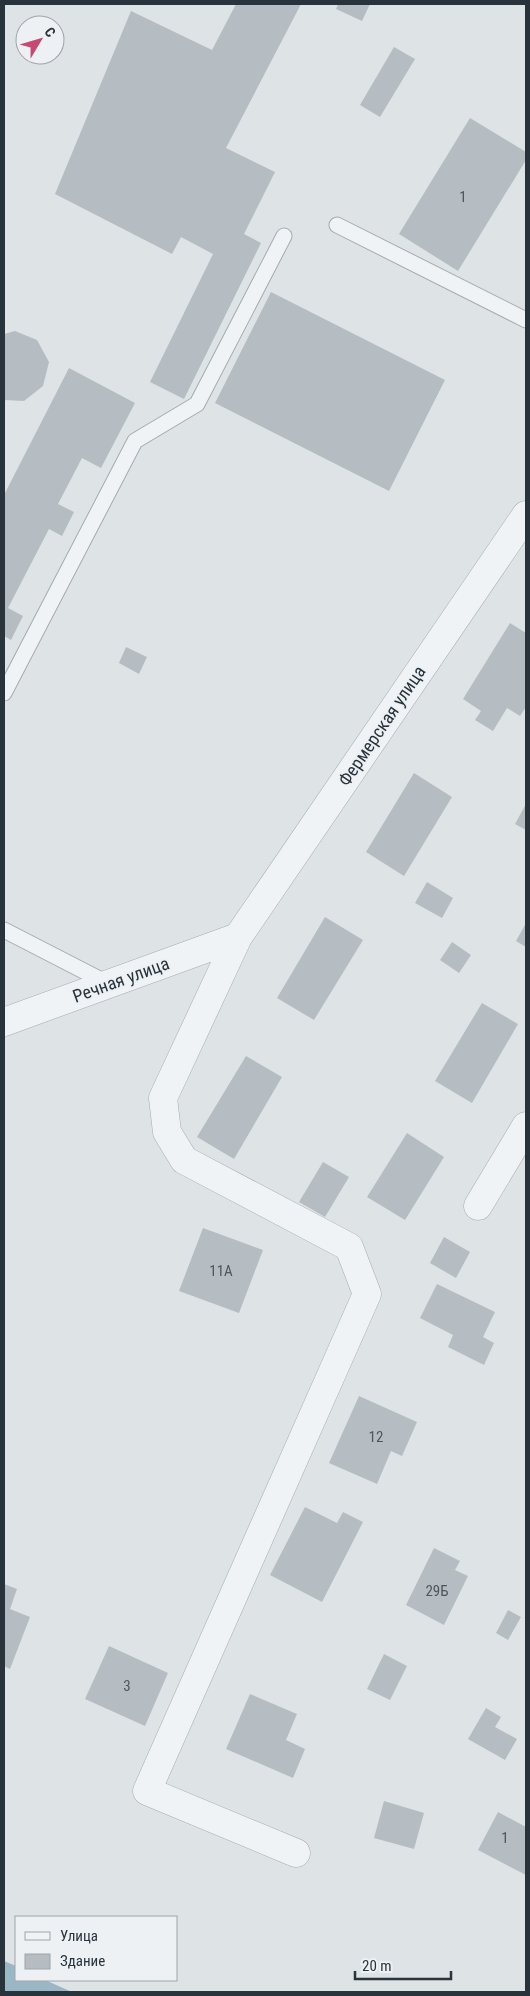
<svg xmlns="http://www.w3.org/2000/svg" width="530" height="1996" viewBox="0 0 530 1996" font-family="'Roboto Condensed',sans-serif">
<rect width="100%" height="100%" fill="#dee3e6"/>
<path fill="#9bb6c5" d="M 4,1961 L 16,1966 L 16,1980 L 45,1980 L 72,1992 L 4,1992 Z"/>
<path fill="#b5bdc3" d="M 236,4 L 301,4 L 226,148 L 275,172 L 244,234 L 261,243 L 184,399 L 150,382 L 213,254 L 181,237 L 172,254 L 55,194 L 131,11 L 212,50 Z
M 338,4 L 370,4 L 362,21 L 336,9 Z
M 394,47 L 415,59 L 380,117 L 360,105 Z
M 470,118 L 526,152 L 526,160 L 458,271 L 399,234 Z
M 271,292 L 445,380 L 389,491 L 215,403 Z
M 15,331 L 37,340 L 49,362 L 43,386 L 24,401 L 4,400 L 4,334 Z
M 69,368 L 135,403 L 101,468 L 82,458 L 58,504 L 74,512 L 62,536 L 49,529 L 8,608 L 23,616 L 11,640 L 4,636 L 4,495 Z
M 510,623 L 526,633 L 526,707 L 520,716 L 507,708 L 493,731 L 475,720 L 481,711 L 463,699 Z
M 126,647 L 147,657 L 139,674 L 119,663 Z
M 414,773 L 452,797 L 404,876 L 366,852 Z
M 526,804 L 526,830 L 515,824 Z
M 427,882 L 453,898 L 442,918 L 415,903 Z
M 325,917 L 363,940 L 314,1020 L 277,998 Z
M 526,923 L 526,947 L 516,941 Z
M 452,942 L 471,955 L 459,973 L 440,960 Z
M 482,1003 L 518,1024 L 472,1103 L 435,1081 Z
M 246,1056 L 282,1077 L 234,1159 L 197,1137 Z
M 407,1133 L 444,1157 L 405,1220 L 367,1197 Z
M 323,1162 L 349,1177 L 325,1217 L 299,1202 Z
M 203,1228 L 263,1250 L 239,1313 L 179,1291 Z
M 444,1237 L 470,1252 L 456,1278 L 430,1263 Z
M 437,1284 L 495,1312 L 483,1337 L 494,1343 L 484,1365 L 448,1347 L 453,1335 L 420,1318 Z
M 359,1396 L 417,1422 L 402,1456 L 391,1451 L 377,1484 L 329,1463 Z
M 305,1507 L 337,1523 L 343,1512 L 363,1522 L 322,1602 L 270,1575 Z
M 434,1548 L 460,1561 L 455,1570 L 468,1576 L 444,1625 L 406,1605 Z
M 4,1584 L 17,1589 L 10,1609 L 30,1617 L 10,1669 L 4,1666 Z
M 508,1610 L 521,1617 L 508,1640 L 496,1633 Z
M 109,1646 L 168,1673 L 145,1726 L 85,1699 Z
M 384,1654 L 407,1666 L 390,1700 L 367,1689 Z
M 250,1694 L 297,1714 L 286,1740 L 305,1749 L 293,1778 L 226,1749 Z
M 486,1708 L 501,1717 L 495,1727 L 517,1739 L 505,1760 L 468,1739 Z
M 384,1801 L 424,1813 L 414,1849 L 374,1838 Z
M 498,1812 L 526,1827 L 526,1875 L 478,1850 Z"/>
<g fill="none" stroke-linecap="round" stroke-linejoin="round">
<g stroke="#a4abb0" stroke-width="17">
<path id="lane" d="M 337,225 L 526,320
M 4,693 L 135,441 L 197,404 L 284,236
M 4,930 L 109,984"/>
</g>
<g stroke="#a4abb0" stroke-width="29">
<path id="street" d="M 4,1022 L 238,937
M 478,1206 L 526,1126
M 296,1853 L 147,1791 L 367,1294 L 349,1247 L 184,1160 L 167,1132 L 163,1098 L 238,937 L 526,515"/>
</g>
<use href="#lane" stroke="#f0f3f5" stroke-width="15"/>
<use href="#street" stroke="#f0f3f5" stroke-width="28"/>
</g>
<g text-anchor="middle" stroke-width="4" stroke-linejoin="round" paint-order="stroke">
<g font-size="15" fill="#4b565e">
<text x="463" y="202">1</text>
<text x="221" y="1276">11А</text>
<text x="376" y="1442">12</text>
<text x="437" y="1596">29Б</text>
<text x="127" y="1691">3</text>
<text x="505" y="1843">1</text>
</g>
<g font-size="18" fill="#28333c" stroke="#edf1f4">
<text transform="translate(382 726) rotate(-56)" y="6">Фермерская улица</text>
<text transform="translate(121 980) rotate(-20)" y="6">Речная улица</text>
</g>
</g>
<rect width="530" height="1996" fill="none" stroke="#28333c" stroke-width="10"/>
<rect x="15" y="1916" width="162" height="65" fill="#edf1f4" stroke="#9ea5aa"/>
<rect x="25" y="1932" width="25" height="8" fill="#f0f3f5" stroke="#9ea5aa"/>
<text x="60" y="1941" font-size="15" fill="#28333c">Улица</text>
<rect x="25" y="1954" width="25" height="15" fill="#b5bdc3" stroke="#9ea5aa"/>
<text x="60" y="1966" font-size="15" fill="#28333c">Здание</text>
<g transform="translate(40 40) rotate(52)"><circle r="24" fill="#edf1f4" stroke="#9ea5aa"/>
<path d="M0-4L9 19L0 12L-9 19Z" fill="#c54970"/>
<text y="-8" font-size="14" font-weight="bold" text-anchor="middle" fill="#28333c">С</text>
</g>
<path d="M355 1971v8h96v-8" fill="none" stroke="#28333c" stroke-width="2.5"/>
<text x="362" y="1971" font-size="15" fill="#28333c" stroke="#edf1f4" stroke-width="4" paint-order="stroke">20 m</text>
</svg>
